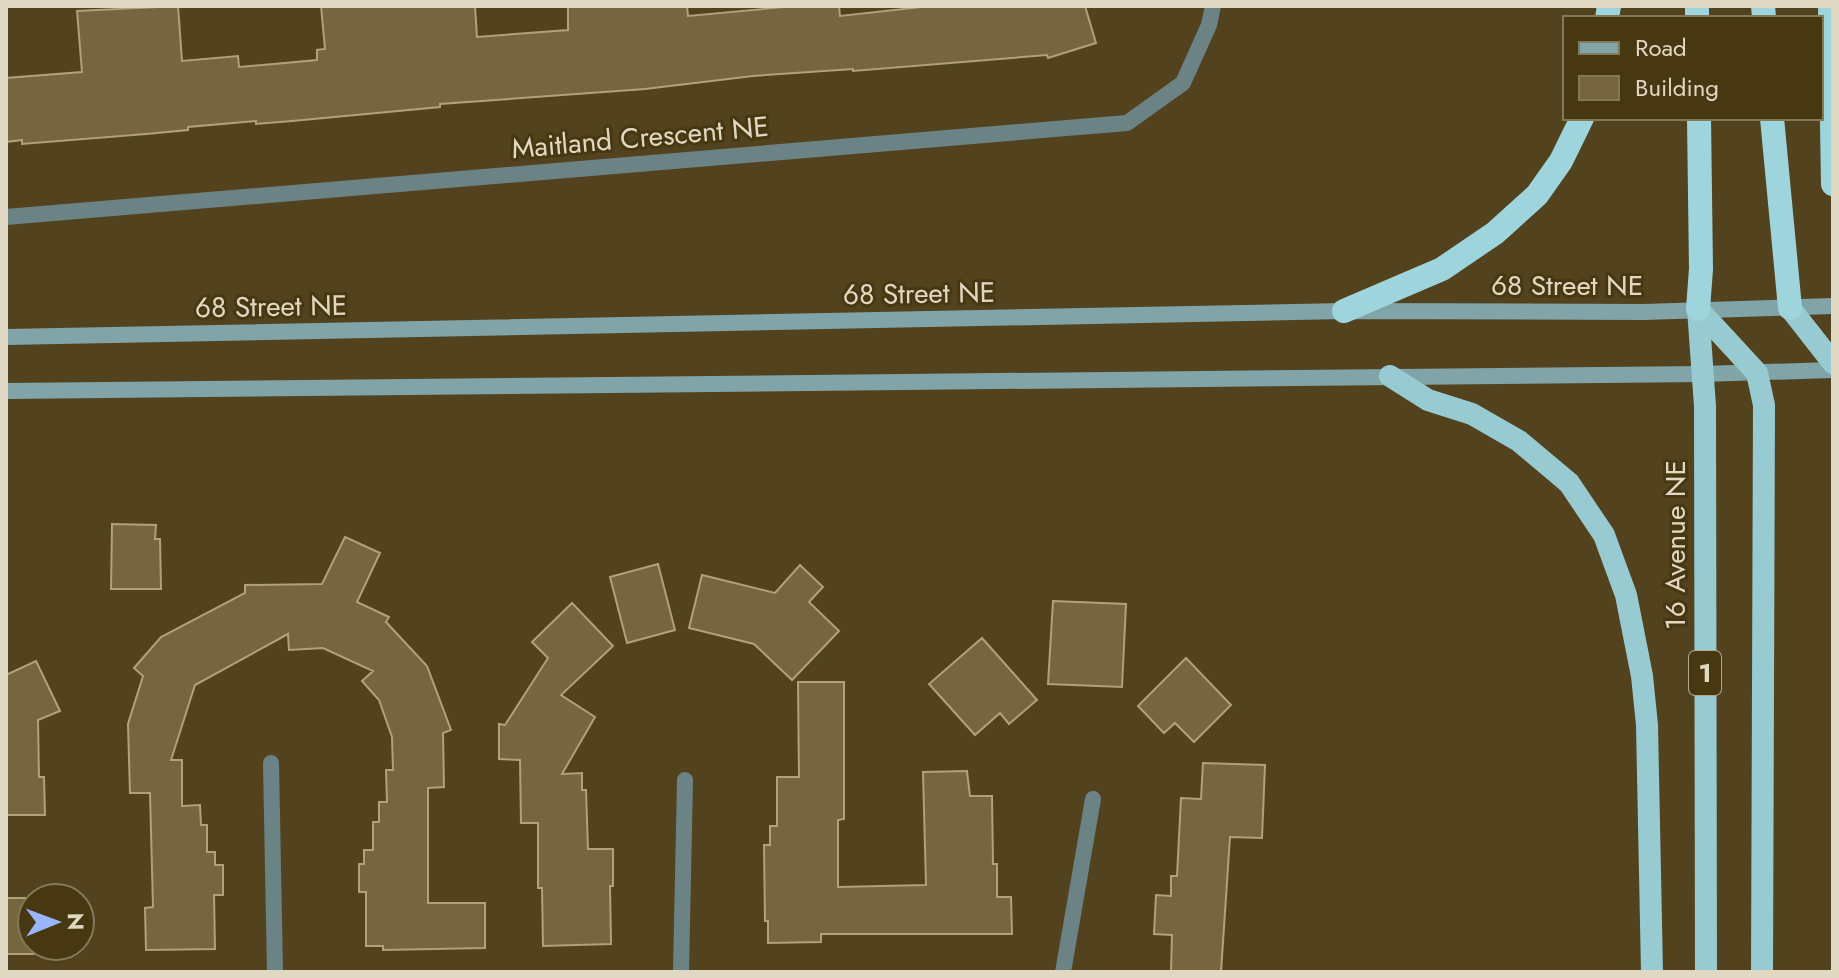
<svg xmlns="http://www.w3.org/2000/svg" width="1839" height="978" viewBox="0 0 1839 978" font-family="Jost,sans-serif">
<rect width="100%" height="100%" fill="#52431e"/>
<path fill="#766640" stroke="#b1a078" stroke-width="2" d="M 178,6 L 182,61 L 238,56 L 239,67 L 317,60 L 317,50 L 325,49 L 321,6 L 475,6 L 477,37 L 568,30 L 568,6 L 687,6 L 688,16 L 795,6 L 839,6 L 840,16 L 931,6 L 1085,6 L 1096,43 L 1048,58 L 1047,55 L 853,71 L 853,69 L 753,76 L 645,89 L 440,104 L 440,107 L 292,121 L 256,124 L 256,121 L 188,127 L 188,130 L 146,134 L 22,144 L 22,140 L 6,142 L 6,78 L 82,72 L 77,11 Z
M 112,524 L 156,525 L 155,539 L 160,539 L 161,589 L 111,589 Z
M 345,537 L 380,553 L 357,602 L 389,617 L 386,622 L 427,666 L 451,730 L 443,733 L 444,787 L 428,788 L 428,903 L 485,903 L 485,948 L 383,950 L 383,946 L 366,946 L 366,892 L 359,892 L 359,864 L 364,864 L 364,850 L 373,850 L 373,822 L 379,822 L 379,802 L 387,802 L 386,770 L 393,770 L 392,737 L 379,700 L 362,681 L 373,671 L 323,648 L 289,650 L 288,634 L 195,685 L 171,760 L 182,760 L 182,806 L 200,805 L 201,825 L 207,825 L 207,852 L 215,852 L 215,865 L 223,865 L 223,895 L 214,895 L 215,949 L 146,950 L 145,908 L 153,907 L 150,793 L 130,793 L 128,724 L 143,676 L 134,668 L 161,637 L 245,593 L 245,585 L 322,584 Z
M 658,564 L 675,630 L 627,643 L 610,577 Z
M 800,565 L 823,587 L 809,602 L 839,631 L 792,680 L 754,644 L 689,628 L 702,575 L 775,593 Z
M 1053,601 L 1126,604 L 1122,687 L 1048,684 Z
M 572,603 L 613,646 L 561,695 L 595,717 L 562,774 L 582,773 L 582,790 L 586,790 L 588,849 L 613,849 L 613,886 L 610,886 L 611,944 L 543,946 L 542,888 L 538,888 L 538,823 L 521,823 L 520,760 L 499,759 L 499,724 L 505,725 L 548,658 L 532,642 Z
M 982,638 L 1037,700 L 1009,724 L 1000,713 L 975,735 L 929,684 Z
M 1186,658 L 1231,705 L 1194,742 L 1175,723 L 1164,733 L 1138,706 Z
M 36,661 L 60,711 L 38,720 L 39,777 L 44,777 L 45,815 L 6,815 L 6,675 Z
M 798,682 L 844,682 L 844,819 L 838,820 L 838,887 L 926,885 L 923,772 L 967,771 L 970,796 L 992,796 L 993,864 L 997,864 L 997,897 L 1011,897 L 1012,934 L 821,934 L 821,942 L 768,943 L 768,921 L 765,921 L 764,845 L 770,845 L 770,826 L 777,826 L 777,777 L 799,777 Z
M 1203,763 L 1265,765 L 1262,838 L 1230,837 L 1221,972 L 1171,972 L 1172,935 L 1154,934 L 1156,895 L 1171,896 L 1171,876 L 1177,876 L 1181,798 L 1201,799 Z
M 6,898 L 48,898 L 32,898 L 32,946 L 48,946 L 48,954 L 6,954 Z"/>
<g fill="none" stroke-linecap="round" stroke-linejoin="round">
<path stroke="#6c8386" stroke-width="16" d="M 6,217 L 1127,123 L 1183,83 L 1209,25 L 1213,6
M 271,763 L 275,972
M 681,972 L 685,780
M 1063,972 L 1093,799"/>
<path stroke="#81a4a9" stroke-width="16" d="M 6,337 L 1344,311 L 1643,312 L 1833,306
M 6,391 L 1702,374 L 1833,370"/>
<path stroke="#97cad1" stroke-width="22" d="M 1790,308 L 1833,363
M 1698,309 L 1757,373 L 1764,405 L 1762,972
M 1698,309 L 1705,406 L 1706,972
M 1390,376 L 1428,400 L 1472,414 L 1519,441 L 1569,483 L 1604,535 L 1626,595 L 1642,676 L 1647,725 L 1652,972"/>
<path stroke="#9ed5dd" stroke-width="24" d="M 1697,6 L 1697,18
M 1763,6 L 1764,18
M 1830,6 L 1833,184
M 1607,18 L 1609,6
M 1772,118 L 1790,308
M 1698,309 L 1701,269 L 1699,118
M 1344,311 L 1442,269 L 1495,233 L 1537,195 L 1561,161 L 1582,118"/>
</g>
<g text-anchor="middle" stroke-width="6" stroke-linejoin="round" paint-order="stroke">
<rect fill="#473812" stroke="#b3a88f" stroke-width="2" x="1689" y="651" width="32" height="44" rx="6"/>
<g font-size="26" font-weight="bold" fill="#e1d8c4">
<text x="1705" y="682">1</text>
</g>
<g font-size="28" fill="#e1d8c4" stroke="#473812">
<text transform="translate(640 137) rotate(-5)" y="10">Maitland Crescent NE</text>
<text x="1567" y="295">68 Street NE</text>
<text transform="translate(919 293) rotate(-1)" y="10">68 Street NE</text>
<text transform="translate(271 306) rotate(-1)" y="10">68 Street NE</text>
<text transform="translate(1675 545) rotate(-90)" y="10">16 Avenue NE</text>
</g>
</g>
<rect width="1839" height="978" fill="none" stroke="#e1d8c4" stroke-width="16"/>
<rect x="1563" y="16" width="260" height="104" fill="#473812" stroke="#857859" stroke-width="2"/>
<rect x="1579" y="42" width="40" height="12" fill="#81a4a9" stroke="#857859" stroke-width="2"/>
<text x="1635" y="56" font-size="24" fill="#e1d8c4">Road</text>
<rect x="1579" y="76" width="40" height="24" fill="#766640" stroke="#857859" stroke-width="2"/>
<text x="1635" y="96" font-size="24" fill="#e1d8c4">Building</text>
<g transform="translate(56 922) rotate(89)"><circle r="38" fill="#473812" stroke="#857859" stroke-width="2"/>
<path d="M0-6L14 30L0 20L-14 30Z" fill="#99b5fd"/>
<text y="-12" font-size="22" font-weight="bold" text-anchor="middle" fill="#e1d8c4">N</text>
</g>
</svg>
